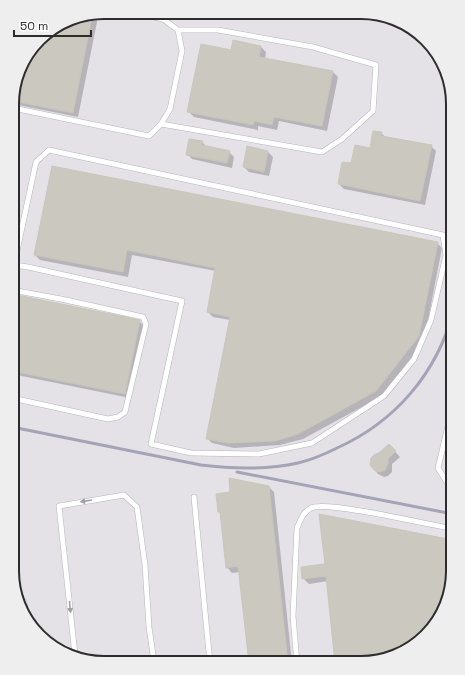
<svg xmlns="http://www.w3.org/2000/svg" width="465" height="675" viewBox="0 0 465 675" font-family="'Space Grotesk',sans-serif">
<rect width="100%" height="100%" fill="#eeeae1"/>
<path fill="#e4e1e7" d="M 373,13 L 417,31 L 444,64 L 453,104 L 453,577 L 437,622 L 401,654 L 361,663 L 93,662 L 48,644 L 21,611 L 12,571 L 13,92 L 24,58 L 44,35 L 74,17 Z"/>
<path fill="#0003" d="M 74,17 L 98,17 L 78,117 L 13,104 L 13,92 L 24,58 L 44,35 Z
M 261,47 L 266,52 L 265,59 L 333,72 L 338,77 L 327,131 L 279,121 L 277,130 L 258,126 L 258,130 L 194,117 L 189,112 L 232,52 Z
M 381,133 L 385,137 L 431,146 L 436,151 L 425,205 L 344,189 L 339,184 L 352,165 L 371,149 Z
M 202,142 L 207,147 L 229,152 L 234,157 L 232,168 L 192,159 L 187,154 Z
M 268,152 L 273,157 L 269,176 L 249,172 L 244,167 Z
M 52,167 L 437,243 L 442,248 L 424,341 L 382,396 L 303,439 L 280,445 L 234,448 L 212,443 L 207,438 L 230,320 L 213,317 L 208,312 L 216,271 L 132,255 L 128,277 L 40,260 L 35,255 Z
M 12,295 L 139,321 L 144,326 L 130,398 L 12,374 Z
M 389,445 L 400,457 L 392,464 L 392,472 L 388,476 L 384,477 L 378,474 L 371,464 Z
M 269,487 L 274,492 L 292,663 L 236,663 L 236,659 L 249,657 L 240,572 L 232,573 L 227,567 L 221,514 L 218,511 Z
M 326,565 L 453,577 L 437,622 L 401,654 L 328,581 L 309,584 L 303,578 Z"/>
<path fill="#cac8bf" stroke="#c9c7bb" d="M 74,17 L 92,17 L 73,113 L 13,101 L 13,92 L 24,58 L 44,35 Z
M 233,40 L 261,46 L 259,57 L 333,71 L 322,126 L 274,117 L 272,125 L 254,121 L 253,125 L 187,112 L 201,44 L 231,50 Z
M 373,131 L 382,132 L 381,136 L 432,145 L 420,201 L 338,184 L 342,162 L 351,163 L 355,145 L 370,148 Z
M 189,139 L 203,141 L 202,145 L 230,151 L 227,163 L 186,155 Z
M 247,146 L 268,151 L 264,172 L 243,167 Z
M 52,166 L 438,242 L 419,336 L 376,391 L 298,434 L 275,441 L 228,443 L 206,439 L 230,317 L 207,312 L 215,268 L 127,250 L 123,272 L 34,255 Z
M 12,294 L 140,320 L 125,394 L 12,371 Z
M 389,444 L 396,451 L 388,459 L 388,464 L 385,470 L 381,472 L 375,471 L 370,465 L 371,458 L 374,455 L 379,453 Z
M 229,478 L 269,486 L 288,663 L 249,663 L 238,566 L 226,568 L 220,512 L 218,512 L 216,494 L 230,492 Z
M 319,514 L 453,540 L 453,577 L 437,622 L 401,654 L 361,663 L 335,663 L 326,576 L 302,579 L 301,567 L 325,564 Z"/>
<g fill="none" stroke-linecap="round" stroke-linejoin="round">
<g stroke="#b4b5bf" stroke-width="6">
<path id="lane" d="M 13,108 L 149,136 L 161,124 L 170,109 L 182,51 L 178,30 L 163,19 L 149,16
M 161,124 L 322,152 L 342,139 L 373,111 L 376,65 L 313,47 L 218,30 L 178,30
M 13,265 L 14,265 L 28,267 L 182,301 L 151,444 L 191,453 L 259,454 L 312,443 L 384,396 L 414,359 L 431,320 L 446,255 L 443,235 L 49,150 L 36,162 L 14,265
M 12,398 L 108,419 L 118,417 L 125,412 L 146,324 L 143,317 L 61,299 L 12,290
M 453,492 L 438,468 L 453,405
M 194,497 L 210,663
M 19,603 L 24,602 L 26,616
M 75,655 L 59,506 L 124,495 L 137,507 L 145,565 L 149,627 L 154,662
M 297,663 L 293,616 L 297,528 C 300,521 303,512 311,508 C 325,500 431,525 453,529"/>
</g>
<use href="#lane" stroke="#fff" stroke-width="5"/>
<path stroke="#a4a4b6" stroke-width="3" d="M 446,74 L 453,140
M 12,427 L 201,465 C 233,469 266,470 298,463 C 311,460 325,454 337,448 C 395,422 437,373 453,312
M 237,472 L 453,514"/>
</g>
<defs><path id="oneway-solid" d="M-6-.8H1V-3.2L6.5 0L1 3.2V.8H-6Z"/></defs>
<g fill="#a0a0a0">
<use href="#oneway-solid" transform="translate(86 501) rotate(171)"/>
<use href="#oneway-solid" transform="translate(70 607) rotate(84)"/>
</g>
<path d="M0 0H465V675H0ZM104 19H361A85 85 0 0 1 446 104V571A85 85 0 0 1 361 656H104A85 85 0 0 1 19 571V104A85 85 0 0 1 104 19Z" fill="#eee" fill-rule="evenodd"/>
<path fill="none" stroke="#2d2d2d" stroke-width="2" d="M104 19H361A85 85 0 0 1 446 104V571A85 85 0 0 1 361 656H104A85 85 0 0 1 19 571V104A85 85 0 0 1 104 19Z"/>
<path d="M14 30v6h77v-6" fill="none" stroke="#2d2d2d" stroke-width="2"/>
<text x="20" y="30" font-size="12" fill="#2d2d2d" stroke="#ffffff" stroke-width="3" paint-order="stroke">50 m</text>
</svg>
